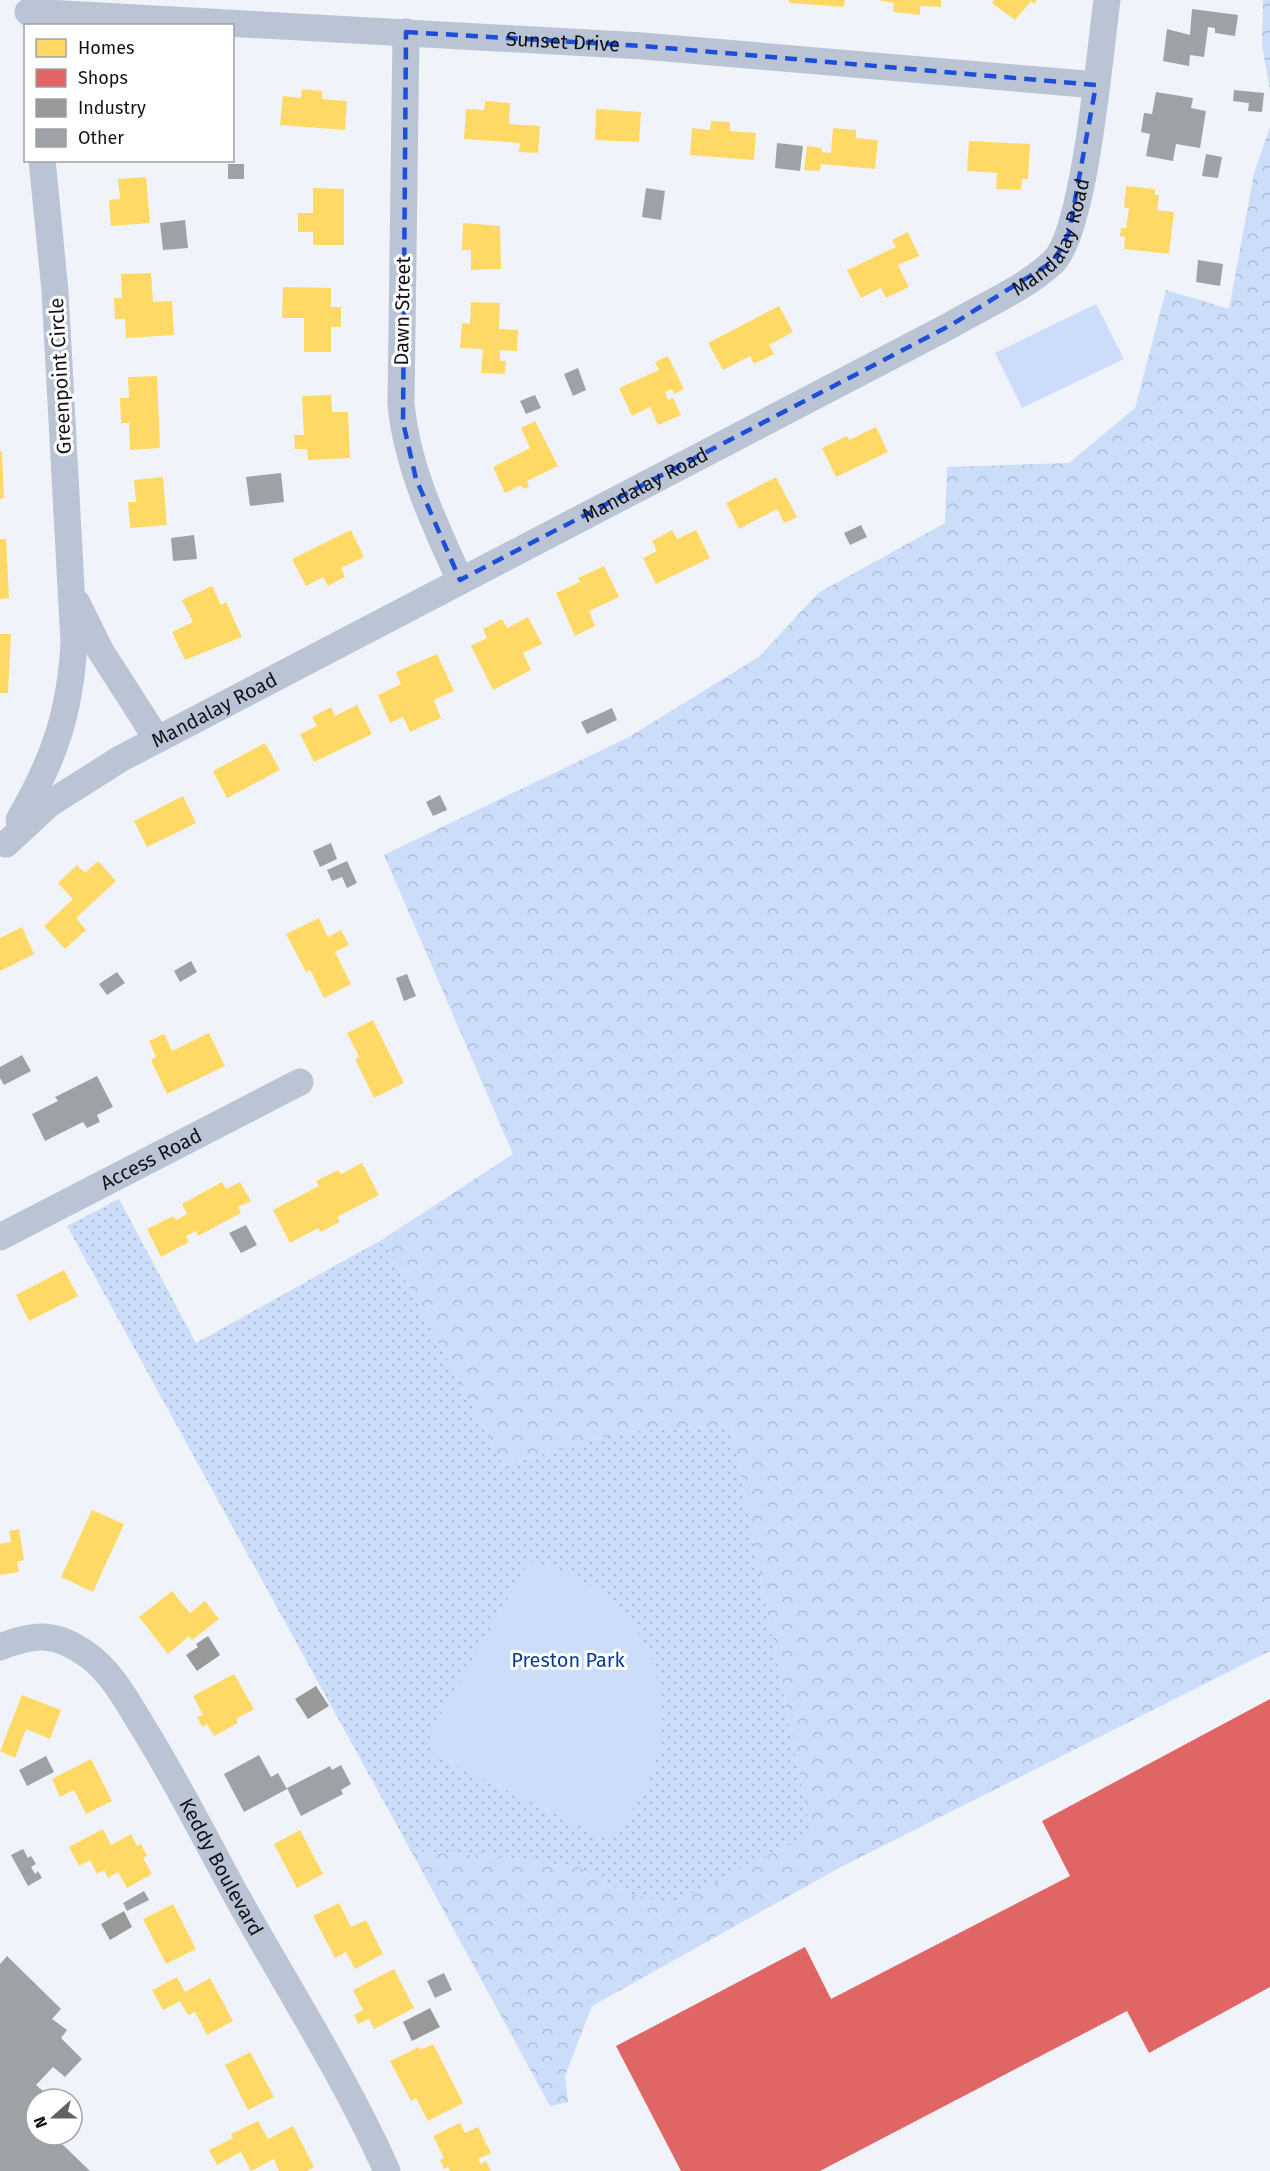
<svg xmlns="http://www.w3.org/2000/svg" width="1270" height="2171" viewBox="0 0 1270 2171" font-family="'Fira Sans',sans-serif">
<defs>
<pattern id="forest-crowns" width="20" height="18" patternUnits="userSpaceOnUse" patternTransform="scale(1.5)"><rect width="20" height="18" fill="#ccddf9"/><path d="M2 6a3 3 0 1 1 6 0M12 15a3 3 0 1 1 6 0" fill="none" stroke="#aebdd5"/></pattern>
<pattern id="park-dots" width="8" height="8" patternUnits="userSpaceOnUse" patternTransform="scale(1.5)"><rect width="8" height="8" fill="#ccddf9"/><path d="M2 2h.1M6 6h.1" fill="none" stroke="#aebdd5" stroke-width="1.8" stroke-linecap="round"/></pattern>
</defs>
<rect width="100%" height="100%" fill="#f0f4fa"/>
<path fill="url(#forest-crowns)" d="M 1263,0 L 1270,0 L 1270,91 L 1262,45 Z
M 1270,127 L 1270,1651 L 839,1868 L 592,2006 L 565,2076 L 568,2102 L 550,2106 L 411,1851 L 490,1856 L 578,1867 L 627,1893 L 811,1834 L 731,1426 L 623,1432 L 504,1466 L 383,1239 L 513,1154 L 384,855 L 629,737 L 760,656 L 818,593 L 945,523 L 947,467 L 1069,463 L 1135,408 L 1166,290 L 1229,309 L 1254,173 Z"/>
<path fill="url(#park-dots)" d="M 119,1199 L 196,1343 L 383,1239 L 504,1466 L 623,1432 L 731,1426 L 811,1834 L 671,1904 L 627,1893 L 577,1867 L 490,1856 L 411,1851 L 67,1226 Z"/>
<path fill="#ccddf9" d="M 1096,304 L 1124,359 L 1022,408 L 995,353 Z
M 529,1562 C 665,1588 708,1745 607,1839 L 435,1756 L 429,1734 Z"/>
<path fill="#ffd966" d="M 789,0 L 845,0 L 844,7 L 789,3 Z
M 878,0 L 941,0 L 941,7 L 920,6 L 920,15 L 893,12 L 894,3 Z
M 994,0 L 1037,0 L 1034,4 L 1031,1 L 1015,20 L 992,3 Z
M 302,89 L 322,91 L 322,99 L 347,101 L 345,130 L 280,125 L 283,96 L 301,98 Z
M 485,101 L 510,103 L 509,124 L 540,126 L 538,153 L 519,152 L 520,143 L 464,139 L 466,109 L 484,110 Z
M 596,109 L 641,112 L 639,142 L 595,140 Z
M 711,121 L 730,122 L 730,131 L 756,133 L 754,160 L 690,155 L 692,128 L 710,130 Z
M 833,128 L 856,130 L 856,138 L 878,140 L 875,169 L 821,164 L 820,171 L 804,170 L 807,146 L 822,148 L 822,152 L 831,153 Z
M 969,141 L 1030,144 L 1028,179 L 1022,179 L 1021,190 L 996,189 L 997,173 L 967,171 Z
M 146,177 L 150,223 L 111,226 L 109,200 L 120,199 L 118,179 Z
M 1126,186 L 1155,189 L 1155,195 L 1159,195 L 1157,210 L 1174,212 L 1169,254 L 1124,249 L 1125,237 L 1120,236 L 1121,228 L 1126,228 L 1129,208 L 1124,208 Z
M 313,188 L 344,189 L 344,245 L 313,245 L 313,232 L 298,232 L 298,213 L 313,213 Z
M 463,223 L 500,226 L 501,269 L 471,270 L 471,250 L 462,250 Z
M 908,232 L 919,256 L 898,265 L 909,287 L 886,298 L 881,288 L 861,298 L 847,270 L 896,247 L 892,240 Z
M 151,273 L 153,302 L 172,301 L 174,335 L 126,338 L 125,319 L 115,319 L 114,298 L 122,298 L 121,274 Z
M 283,287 L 331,288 L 331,307 L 341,307 L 341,327 L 331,327 L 331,352 L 304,352 L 304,318 L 282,318 Z
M 471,302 L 500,303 L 499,329 L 518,330 L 517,351 L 500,350 L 500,361 L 506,361 L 505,374 L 481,373 L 483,349 L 460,348 L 462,323 L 470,324 Z
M 779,306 L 793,332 L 769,345 L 774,354 L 754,364 L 750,356 L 723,370 L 708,343 Z
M 668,356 L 684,389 L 674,394 L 672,389 L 665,392 L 668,400 L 673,398 L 681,415 L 658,425 L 650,407 L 632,416 L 619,388 L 659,370 L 655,362 Z
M 157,376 L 160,448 L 130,450 L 129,423 L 121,423 L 120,398 L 129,398 L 128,377 Z
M 331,395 L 332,412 L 348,412 L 350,458 L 308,460 L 307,449 L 295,449 L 294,435 L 304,435 L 302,396 Z
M 535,421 L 558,466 L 527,481 L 529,487 L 524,489 L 521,485 L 505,493 L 493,467 L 530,448 L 521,428 Z
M 876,427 L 888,452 L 836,477 L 822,448 L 847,436 L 849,440 Z
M 0,451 L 2,451 L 4,498 L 0,499 Z
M 163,477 L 167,525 L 130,528 L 128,502 L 136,502 L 134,480 Z
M 776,477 L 797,517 L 784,523 L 777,509 L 739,529 L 726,503 Z
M 351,530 L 364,557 L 341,568 L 345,577 L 328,586 L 323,577 L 306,586 L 292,559 Z
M 672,530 L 677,539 L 696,530 L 710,558 L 656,584 L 643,558 L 657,551 L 652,541 Z
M 0,539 L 6,539 L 9,598 L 0,599 Z
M 604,566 L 619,597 L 589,611 L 595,626 L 575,636 L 556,593 L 580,582 L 578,578 Z
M 212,586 L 221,605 L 226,602 L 242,637 L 185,660 L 172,632 L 193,622 L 182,600 Z
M 528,617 L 542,644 L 523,653 L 531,670 L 493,690 L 471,646 L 487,638 L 483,629 L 502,619 L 507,628 Z
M 0,634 L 11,634 L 8,693 L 0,693 Z
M 437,654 L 454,691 L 434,700 L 441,718 L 410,732 L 403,717 L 390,723 L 378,695 L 401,684 L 396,672 Z
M 357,705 L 372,734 L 314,762 L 300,734 L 317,726 L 312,717 L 331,707 L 335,716 Z
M 265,743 L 280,770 L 227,798 L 213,771 Z
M 183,796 L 196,823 L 147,847 L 134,821 Z
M 98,861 L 116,881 L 76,918 L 86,930 L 65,949 L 44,926 L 73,899 L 58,883 L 77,865 L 85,873 Z
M 319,918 L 328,937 L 341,930 L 349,945 L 335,952 L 351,984 L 324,998 L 310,970 L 306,972 L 286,934 Z
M 22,927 L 34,954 L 0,971 L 0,938 Z
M 373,1020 L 404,1083 L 374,1098 L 355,1059 L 359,1057 L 347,1033 Z
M 209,1033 L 225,1066 L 167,1094 L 151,1060 L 156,1057 L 149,1041 L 164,1034 L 172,1051 Z
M 362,1163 L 379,1195 L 337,1217 L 340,1222 L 321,1232 L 318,1228 L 290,1243 L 273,1210 L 319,1186 L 316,1181 L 338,1170 L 341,1174 Z
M 222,1182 L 226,1189 L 240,1182 L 251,1201 L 238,1207 L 241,1213 L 198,1236 L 196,1231 L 186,1236 L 189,1242 L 161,1257 L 147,1229 L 173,1216 L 176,1220 L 187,1214 L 182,1204 Z
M 64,1270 L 78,1296 L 29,1321 L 16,1295 Z
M 92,1510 L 124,1524 L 93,1592 L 61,1577 Z
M 19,1529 L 24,1560 L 17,1562 L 19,1572 L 0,1575 L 0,1544 L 11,1542 L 9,1531 Z
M 172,1591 L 190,1613 L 205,1601 L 219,1619 L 192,1640 L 189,1636 L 168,1654 L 139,1617 Z
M 234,1674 L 254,1709 L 236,1719 L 238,1723 L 214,1736 L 207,1724 L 202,1727 L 197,1717 L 203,1715 L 193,1696 Z
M 22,1695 L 61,1710 L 50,1739 L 26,1729 L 15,1758 L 0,1751 Z
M 91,1759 L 112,1801 L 86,1814 L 74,1790 L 60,1797 L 52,1779 Z
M 103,1829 L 111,1845 L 131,1834 L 137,1846 L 141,1844 L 147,1856 L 143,1858 L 152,1874 L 127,1888 L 118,1872 L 108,1878 L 104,1870 L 97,1874 L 90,1860 L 79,1866 L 69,1847 Z
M 300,1830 L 323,1874 L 297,1888 L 274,1844 Z
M 339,1903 L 351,1927 L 366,1920 L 383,1954 L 355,1969 L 346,1952 L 335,1958 L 313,1916 Z
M 173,1904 L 196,1949 L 166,1964 L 143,1919 Z
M 394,1969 L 414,2008 L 374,2029 L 369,2019 L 358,2024 L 354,2015 L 363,2010 L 353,1990 Z
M 177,1977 L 185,1992 L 210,1978 L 233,2021 L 207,2035 L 195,2012 L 188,2015 L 180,2001 L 163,2010 L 152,1990 Z
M 433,2044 L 463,2103 L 428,2121 L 416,2098 L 411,2101 L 390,2061 L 419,2047 L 420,2050 Z
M 250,2052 L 274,2097 L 248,2110 L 225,2065 Z
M 258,2121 L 268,2139 L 293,2126 L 314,2167 L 307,2171 L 279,2171 L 274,2159 L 251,2171 L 241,2152 L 217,2165 L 209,2150 L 233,2138 L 231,2134 Z
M 460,2123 L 465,2133 L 478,2127 L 491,2153 L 478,2159 L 481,2164 L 486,2161 L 491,2171 L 450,2171 L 448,2167 L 444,2169 L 440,2160 L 444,2158 L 433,2136 Z"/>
<path fill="#e06666" d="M 1270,1699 L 1270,1987 L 1149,2053 L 1127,2011 L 820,2171 L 681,2171 L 616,2046 L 805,1947 L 831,1999 L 1070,1876 L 1042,1821 Z"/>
<path fill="#999" d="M 208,1636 L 220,1655 L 197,1671 L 186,1655 L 198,1647 L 196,1644 Z
M 316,1686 L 329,1706 L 308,1719 L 295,1699 Z
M 124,1911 L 132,1927 L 110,1940 L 101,1924 Z
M 430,2008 L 440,2027 L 412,2041 L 403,2022 Z"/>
<path fill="#9ea1a6" d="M 1192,9 L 1238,15 L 1235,36 L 1215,33 L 1215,28 L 1208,27 L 1204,57 L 1190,55 L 1189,66 L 1163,61 L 1167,29 L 1190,35 Z
M 1234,90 L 1264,93 L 1262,112 L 1248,111 L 1249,103 L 1233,101 Z
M 1156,92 L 1193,98 L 1191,108 L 1206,111 L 1200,148 L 1176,144 L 1173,161 L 1146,156 L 1150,134 L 1141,132 L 1144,113 L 1152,114 Z
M 777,143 L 803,146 L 800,171 L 775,168 Z
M 1206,154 L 1222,157 L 1218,178 L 1202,176 Z
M 228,164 L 244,164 L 244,179 L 228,179 Z
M 646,188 L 665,191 L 661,220 L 642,217 Z
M 185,220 L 188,248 L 163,250 L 160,223 Z
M 1198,260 L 1223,264 L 1220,286 L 1196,282 Z
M 578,368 L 586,390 L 573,396 L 564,374 Z
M 535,395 L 541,408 L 526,414 L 520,401 Z
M 281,473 L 284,502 L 250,506 L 246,477 Z
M 861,525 L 867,537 L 850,545 L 844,533 Z
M 194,535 L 197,559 L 173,561 L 171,538 Z
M 612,708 L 617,720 L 587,734 L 581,722 Z
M 440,795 L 447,810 L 433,816 L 426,802 Z
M 331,843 L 337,859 L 320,867 L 313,851 Z
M 347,861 L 357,883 L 347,888 L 342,877 L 332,881 L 327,870 Z
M 191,961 L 197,972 L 180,982 L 174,971 Z
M 117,972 L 125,983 L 107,995 L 99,984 Z
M 407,974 L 416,996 L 404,1001 L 396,978 Z
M 22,1055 L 31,1071 L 4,1085 L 0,1078 L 0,1067 Z
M 97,1076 L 113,1107 L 97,1115 L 100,1122 L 87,1128 L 83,1122 L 45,1141 L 32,1114 L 58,1101 L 55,1097 Z
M 246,1225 L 257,1245 L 241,1253 L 229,1233 Z
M 259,1755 L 271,1777 L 278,1773 L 287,1789 L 244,1812 L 224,1774 Z
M 46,1756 L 54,1772 L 27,1786 L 19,1770 Z
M 341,1765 L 351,1784 L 341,1790 L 343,1794 L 301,1816 L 287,1788 L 330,1766 L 332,1770 Z
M 23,1849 L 28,1858 L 31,1856 L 36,1864 L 31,1867 L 35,1874 L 38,1871 L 42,1878 L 28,1886 L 11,1855 Z
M 144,1891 L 149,1900 L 127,1911 L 123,1903 Z
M 7,1956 L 61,2009 L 52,2019 L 67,2030 L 61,2038 L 82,2059 L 65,2077 L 53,2067 L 36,2085 L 52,2099 L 36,2099 L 36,2135 L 68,2135 L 61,2143 L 90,2171 L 0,2171 L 0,1964 Z
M 444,1973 L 452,1990 L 435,1998 L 427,1981 Z"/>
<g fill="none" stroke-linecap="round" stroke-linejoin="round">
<g stroke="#bac4d5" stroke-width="27">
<path id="s1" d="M 28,12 L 643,46 L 1096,85"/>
<path d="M 406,32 L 401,404 C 407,467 434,523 460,580"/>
<path d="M 77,603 L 100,650 L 157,739"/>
<path d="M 19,820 C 54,759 70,714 74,643 L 55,291 L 42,160"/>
<path id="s2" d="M 6,844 L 49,804 L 120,759 L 951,325 C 985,305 1024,289 1053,262 C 1085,232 1100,50 1107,0"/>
<path id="s3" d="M 0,1237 L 300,1082"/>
<path id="s4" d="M 0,1647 C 36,1633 57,1632 89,1656 C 112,1673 127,1701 141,1724 C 176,1780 205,1838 236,1895 C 287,1987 344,2075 387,2171"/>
</g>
</g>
<path fill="none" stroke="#1d4ed8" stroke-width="4.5" stroke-dasharray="12 8" stroke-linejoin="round" d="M 406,32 L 643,46 L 1096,85 L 1069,233 L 1054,261 L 951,325 L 460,580 L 416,479 L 403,422 Z"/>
<g text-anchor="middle" stroke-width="6" stroke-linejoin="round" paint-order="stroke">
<g font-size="20" fill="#111318" stroke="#fff">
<text dy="7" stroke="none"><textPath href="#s1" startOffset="536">Sunset Drive</textPath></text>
<text dy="7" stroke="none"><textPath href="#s2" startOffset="1221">Mandalay Road</textPath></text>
<text transform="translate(402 311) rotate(-89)" y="7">Dawn Street</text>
<text transform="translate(60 376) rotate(-93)" y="7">Greenpoint Circle</text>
<text dy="7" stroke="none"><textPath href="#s2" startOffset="735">Mandalay Road</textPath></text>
<text dy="7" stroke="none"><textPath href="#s2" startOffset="249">Mandalay Road</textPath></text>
<text dy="7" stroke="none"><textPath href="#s3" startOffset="170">Access Road</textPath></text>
<text dy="7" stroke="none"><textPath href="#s4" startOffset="345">Keddy Boulevard</textPath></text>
</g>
<g font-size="20" fill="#073c97" stroke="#fff">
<text x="568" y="1667">Preston Park</text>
</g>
</g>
<rect x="24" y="24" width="210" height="138" fill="#ffffff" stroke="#a0a1a3" stroke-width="1.5"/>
<rect x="36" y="39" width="30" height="18" fill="#ffd966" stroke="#a0a1a3" stroke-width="1.5"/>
<text x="78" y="54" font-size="18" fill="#111318">Homes</text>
<rect x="36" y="69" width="30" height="18" fill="#e06666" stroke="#a0a1a3" stroke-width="1.5"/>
<text x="78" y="84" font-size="18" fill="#111318">Shops</text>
<rect x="36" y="99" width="30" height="18" fill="#999999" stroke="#a0a1a3" stroke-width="1.5"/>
<text x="78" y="114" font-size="18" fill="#111318">Industry</text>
<rect x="36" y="129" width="30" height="18" fill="#9ea1a6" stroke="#a0a1a3" stroke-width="1.5"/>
<text x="78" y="144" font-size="18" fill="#111318">Other</text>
<g transform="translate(54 2117) rotate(249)"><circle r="28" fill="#ffffff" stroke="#a0a1a3" stroke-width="1.5"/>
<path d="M0-4.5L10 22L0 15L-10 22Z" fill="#5f6267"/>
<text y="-9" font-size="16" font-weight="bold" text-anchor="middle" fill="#111318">N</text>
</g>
</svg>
